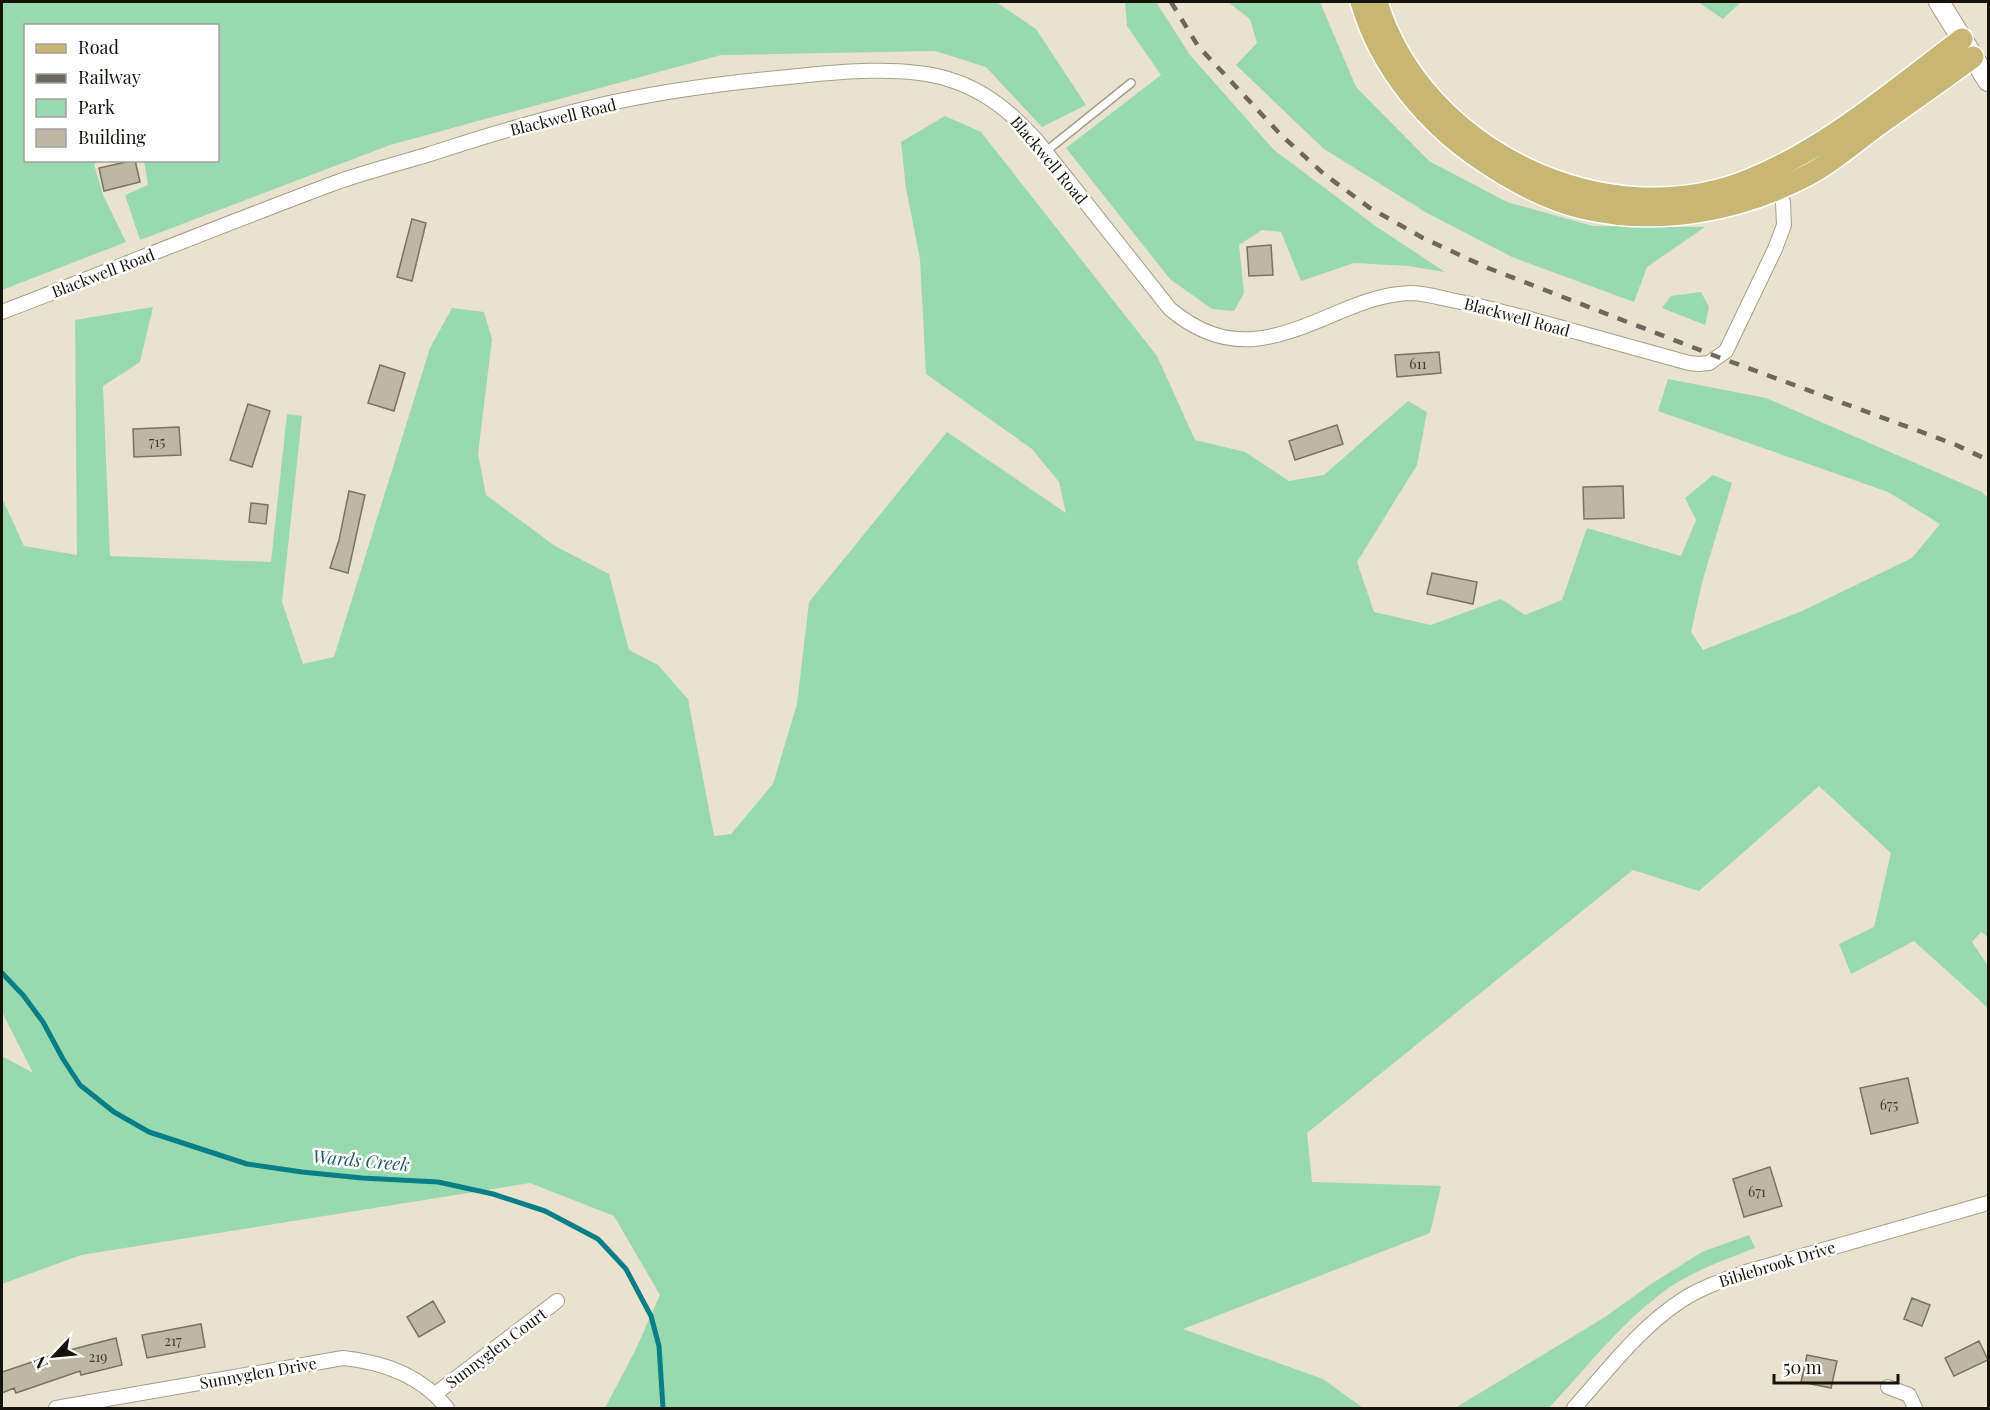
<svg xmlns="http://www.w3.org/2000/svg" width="1990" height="1410" viewBox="0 0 1990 1410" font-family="'Playfair Display',serif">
<rect width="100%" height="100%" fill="#e9e2ce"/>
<path fill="#99d9b0" d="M 2,2 L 996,2 L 1036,29 L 1086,105 L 1042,127 L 986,67 L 935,51 L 721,55 L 390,145 L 140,240 L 125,195 L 148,185 L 144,161 L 218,160 L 218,26 L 26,26 L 26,160 L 104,161 L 94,164 L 103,195 L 126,242 L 2,290 Z
M 1125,2 L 1156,2 L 1190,55 L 1274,150 L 1374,225 L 1445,272 L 1408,266 L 1354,263 L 1301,281 L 1281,232 L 1262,230 L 1239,245 L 1244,293 L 1234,311 L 1212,309 L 1170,279 L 1066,148 L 1161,75 L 1127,26 Z
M 1228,2 L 1320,2 L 1356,87 L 1429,161 L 1507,202 L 1593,226 L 1705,227 L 1647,267 L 1634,302 L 1512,257 L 1427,213 L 1324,149 L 1236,65 L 1257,43 L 1250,19 Z
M 1698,2 L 1741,2 L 1723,19 Z
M 945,116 L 981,132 L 1157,356 L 1195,440 L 1245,452 L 1289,481 L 1324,475 L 1408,401 L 1427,412 L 1417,465 L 1357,562 L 1374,612 L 1431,625 L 1501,599 L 1525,615 L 1562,600 L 1587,528 L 1681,556 L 1696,520 L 1685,498 L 1713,475 L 1732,483 L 1703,579 L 1691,632 L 1703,650 L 1802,611 L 1912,558 L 1940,524 L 1888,492 L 1658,411 L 1668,379 L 1766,398 L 1982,492 L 1988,498 L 1988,937 L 1981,932 L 1972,942 L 1988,966 L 1988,1008 L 1914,941 L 1851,974 L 1839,944 L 1874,927 L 1891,853 L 1819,786 L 1699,891 L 1633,870 L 1307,1133 L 1312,1182 L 1441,1186 L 1430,1233 L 1183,1329 L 1323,1379 L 1363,1408 L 605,1408 L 635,1351 L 660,1295 L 614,1216 L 530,1183 L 81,1255 L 2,1284 L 2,1056 L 33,1073 L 2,1012 L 2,498 L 24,546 L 77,555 L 75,320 L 153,307 L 140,362 L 103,386 L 110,556 L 271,562 L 287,414 L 302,416 L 282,602 L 303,664 L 334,657 L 430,348 L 452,308 L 484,312 L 492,339 L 478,454 L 486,495 L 555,546 L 609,574 L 629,650 L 658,665 L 688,699 L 714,836 L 731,834 L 773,784 L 797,704 L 809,602 L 947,432 L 1066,513 L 1059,482 L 1032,449 L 926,374 L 920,259 L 906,188 L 901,142 Z
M 1701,292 L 1709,307 L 1705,325 L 1662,308 L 1671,296 Z
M 1749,1235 L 1755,1248 C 1721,1261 1687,1273 1659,1295 C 1618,1327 1584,1370 1549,1408 L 1455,1408 L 1605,1317 L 1651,1284 L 1702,1252 Z"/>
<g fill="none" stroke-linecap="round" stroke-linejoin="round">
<path stroke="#087e87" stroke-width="5" d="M 2,973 L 23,995 L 43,1022 L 63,1059 L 80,1085 L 114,1112 L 149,1132 L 247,1164 L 302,1172 L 362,1178 L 438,1182 L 493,1194 L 545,1211 L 598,1239 L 626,1269 L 651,1316 L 659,1346 L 663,1408"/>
</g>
<path fill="#beb7a4" stroke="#7a7361" stroke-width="1.5" d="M 135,160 L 140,182 L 104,191 L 99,168 Z
M 412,219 L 426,223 L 412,281 L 397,277 Z
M 1271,245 L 1273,275 L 1249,276 L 1247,247 Z
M 1439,352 L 1441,373 L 1397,377 L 1395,355 Z
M 380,365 L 405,373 L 394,411 L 368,403 Z
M 248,404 L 270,411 L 252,467 L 230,460 Z
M 1337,425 L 1343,444 L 1295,460 L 1289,441 Z
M 179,427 L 181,455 L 134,457 L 133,429 Z
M 1623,486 L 1624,518 L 1584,519 L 1583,487 Z
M 349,491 L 365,495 L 348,573 L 330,568 L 339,540 Z
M 251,503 L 268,505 L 266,524 L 249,522 Z
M 1432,573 L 1477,582 L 1473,604 L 1427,594 Z
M 1908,1078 L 1918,1123 L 1871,1134 L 1860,1088 Z
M 1770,1167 L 1782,1206 L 1744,1217 L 1733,1179 Z
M 1912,1298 L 1930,1305 L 1922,1326 L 1904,1319 Z
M 433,1301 L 445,1322 L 419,1337 L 407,1317 Z
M 201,1324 L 205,1347 L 147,1358 L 142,1335 Z
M 116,1338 L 122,1365 L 81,1375 L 80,1371 L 16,1393 L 14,1388 L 2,1393 L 2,1372 L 62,1352 Z
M 1979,1341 L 1988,1360 L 1954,1376 L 1945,1358 Z
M 1807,1355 L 1837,1361 L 1831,1388 L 1801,1382 Z"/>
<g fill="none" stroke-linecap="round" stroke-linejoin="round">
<g stroke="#a59e8b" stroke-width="10">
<path id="lane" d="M 1045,152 L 1131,83"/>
</g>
<g stroke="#a59e8b" stroke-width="16">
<path id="street" d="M 2,312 C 114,269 227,223 340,181 C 370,171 400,163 430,154 C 482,137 535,121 588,108 C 654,92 722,83 789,77 C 837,72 902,65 948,79 C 985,90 1012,113 1037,141 L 1170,309 C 1231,360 1280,337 1344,310 C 1366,301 1386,294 1410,293 C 1424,293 1437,297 1451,300 C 1477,305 1504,312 1530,319 C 1583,334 1636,348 1689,363 L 1699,364 L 1709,363 L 1726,351 L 1775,249 L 1784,225 L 1783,203 L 1779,182
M 1888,1387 L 1909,1395 L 1915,1408
M 435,1394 L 557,1301
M 56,1408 L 343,1358 C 383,1362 421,1375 447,1408
M 1574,1408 C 1608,1370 1639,1328 1682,1300 C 1702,1287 1724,1280 1746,1272 L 1988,1203"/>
</g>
<g stroke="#a59e8b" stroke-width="22">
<path id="secondary" d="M 1939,2 L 1988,81"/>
</g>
<g stroke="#fff" stroke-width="24">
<path id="primary" d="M 1361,2 C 1380,67 1427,124 1483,161 C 1514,182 1549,201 1586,209 C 1661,226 1743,210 1810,174 C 1834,161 1855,142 1877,126 C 1909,103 1941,81 1973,57
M 1377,2 C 1422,151 1607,239 1751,179 C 1829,147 1895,89 1962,39"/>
</g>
<use href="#lane" stroke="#fff" stroke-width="7"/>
<use href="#street" stroke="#fff" stroke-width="14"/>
<use href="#secondary" stroke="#fff" stroke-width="20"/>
<use href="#primary" stroke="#c8b674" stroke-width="21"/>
<path stroke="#6c685b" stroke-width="4.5" stroke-dasharray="10 10" stroke-linecap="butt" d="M 1171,2 L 1198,46 L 1281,135 L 1324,174 L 1370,208 L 1423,238 L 1488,268 L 1718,357 L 1954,444 L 1988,460"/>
</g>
<g text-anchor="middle" stroke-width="5" stroke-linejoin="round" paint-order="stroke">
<g font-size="14" fill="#403c32">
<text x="1418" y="369">611</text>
<text x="157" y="447">715</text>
<text x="1889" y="1110">675</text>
<text x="1757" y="1197">671</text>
<text x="173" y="1346">217</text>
<text x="98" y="1362">219</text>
</g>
<g font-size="16" fill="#16130c" stroke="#fff">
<text transform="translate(563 117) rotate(-14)" y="6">Blackwell Road</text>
<text transform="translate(1049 160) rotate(50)" y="6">Blackwell Road</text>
<text transform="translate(103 273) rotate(-21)" y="6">Blackwell Road</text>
<text transform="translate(1517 317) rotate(15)" y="6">Blackwell Road</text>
<text transform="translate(1777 1264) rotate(-17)" y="6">Biblebrook Drive</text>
<text transform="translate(496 1348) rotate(-37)" y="6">Sunnyglen Court</text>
<text transform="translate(258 1373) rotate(-10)" y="6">Sunnyglen Drive</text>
</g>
<g font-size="18" font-style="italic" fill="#235a61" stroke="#fff">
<text transform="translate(361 1161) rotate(5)" y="6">Wards Creek</text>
</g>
</g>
<rect width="1990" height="1410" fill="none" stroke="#16130c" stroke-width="6"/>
<rect x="24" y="24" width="195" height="138" fill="#ffffff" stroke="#a2a19e" stroke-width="1.5"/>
<rect x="36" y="44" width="30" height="9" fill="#c8b674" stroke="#a2a19e" stroke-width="1.5"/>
<text x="78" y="54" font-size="18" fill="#16130c">Road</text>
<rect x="36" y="74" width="30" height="9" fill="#6c685b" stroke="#a2a19e" stroke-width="1.5"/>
<text x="78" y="84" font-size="18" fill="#16130c">Railway</text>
<rect x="36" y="99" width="30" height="18" fill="#99d9b0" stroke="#a2a19e" stroke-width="1.5"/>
<text x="78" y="114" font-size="18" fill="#16130c">Park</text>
<rect x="36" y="129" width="30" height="18" fill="#beb7a4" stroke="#a2a19e" stroke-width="1.5"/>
<text x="78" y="144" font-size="18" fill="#16130c">Building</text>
<g transform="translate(54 1356) rotate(244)" stroke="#ffffff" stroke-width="4.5" paint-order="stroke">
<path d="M0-4.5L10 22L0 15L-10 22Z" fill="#16130c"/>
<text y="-9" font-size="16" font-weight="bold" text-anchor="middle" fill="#16130c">N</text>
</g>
<path d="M1774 1374v9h124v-9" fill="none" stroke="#16130c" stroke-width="3"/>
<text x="1783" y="1374" font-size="18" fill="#16130c" stroke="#ffffff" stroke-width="4.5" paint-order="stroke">50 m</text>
</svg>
